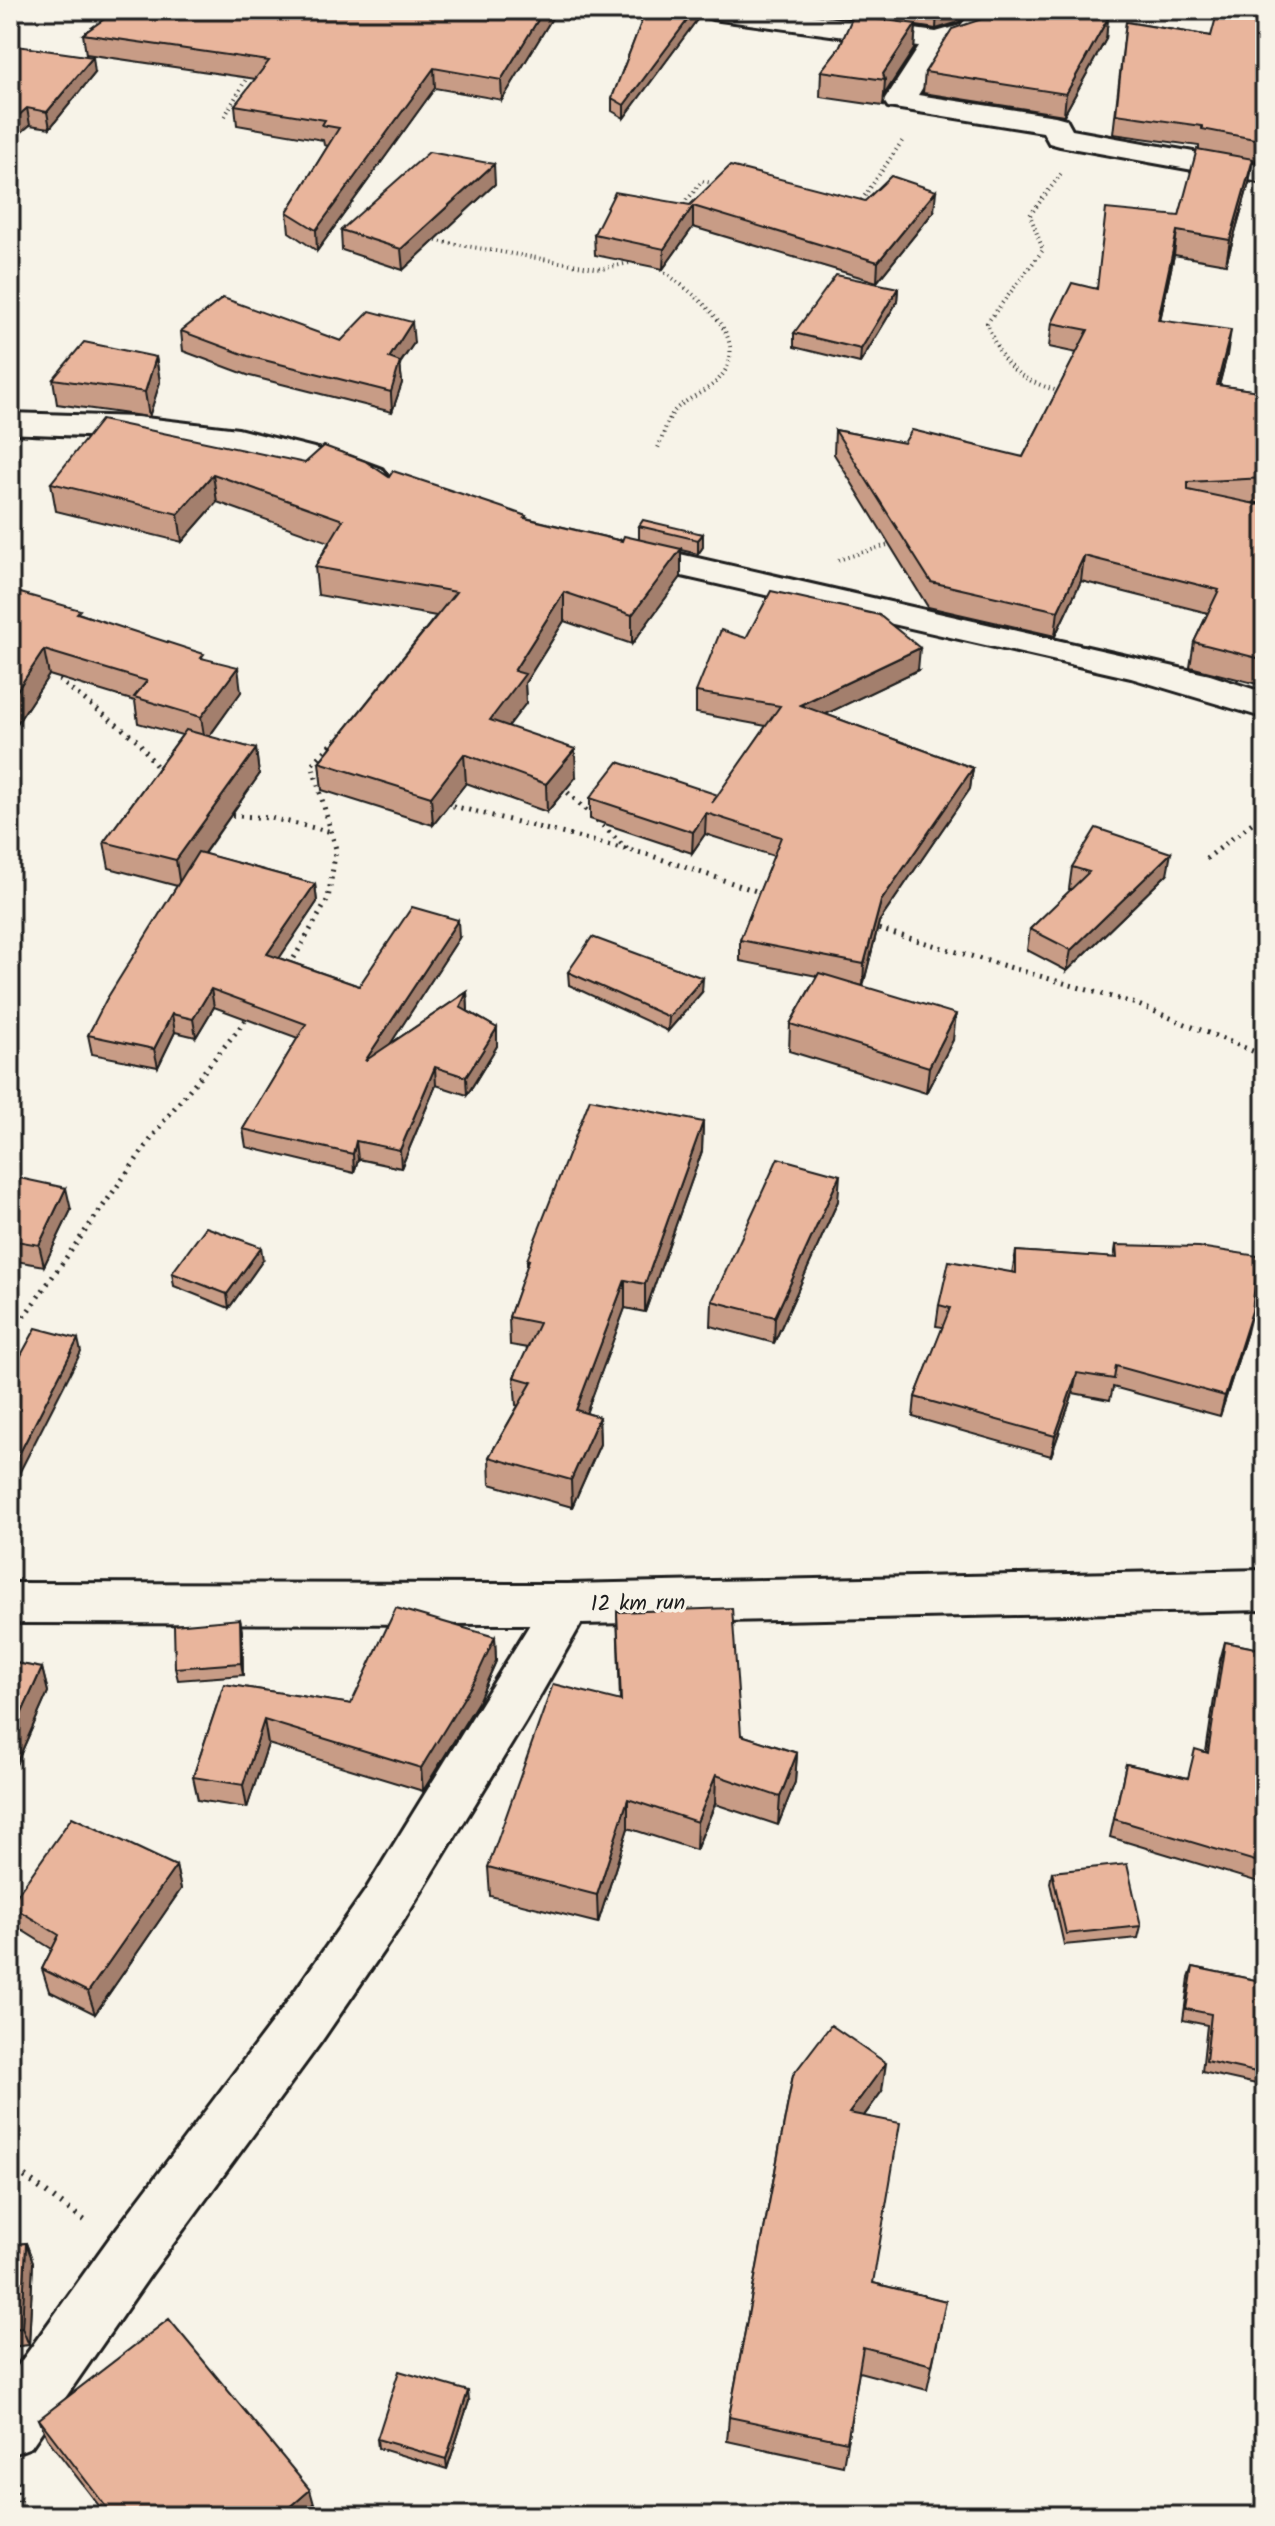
<svg xmlns="http://www.w3.org/2000/svg" width="1275" height="2526" viewBox="0 0 1275 2526" font-family="Kalam,sans-serif">
<rect width="100%" height="100%" fill="#f7f3e8"/>
<filter id="ink" filterUnits="userSpaceOnUse"><feTurbulence type="fractalNoise" baseFrequency=".0125" numOctaves="2"/><feDisplacementMap in="SourceGraphic" scale="16" xChannelSelector="R" yChannelSelector="G"/><feConvolveMatrix kernelMatrix="1 2 1 2 8 2 1 2 1" color-interpolation-filters="sRGB"/></filter>
<g filter="url(#ink)">
<g fill="none" stroke-linecap="round" stroke-linejoin="round">
<g stroke="#1c1c1c" stroke-width="6">
<path id="street" d="M 698,10 L 775,10 L 936,32 L 961,25 L 974,10 L 1004,10 L 981,37 L 948,47 L 918,95 L 1055,116 L 1066,119 L 1072,130 L 1265,165 L 1265,183 L 1060,146 L 1049,143 L 1043,132 L 888,107 L 884,101 L 919,47 L 712,19 L 702,16 Z
M 10,413 L 137,417 L 238,429 L 350,457 L 382,469 L 387,476 L 382,483 L 370,486 C 324,475 281,457 235,449 C 160,436 86,437 10,433 Z
M 623,541 L 1210,675 L 1265,693 L 1265,718 L 1131,678 L 611,560 L 605,552 L 611,544 Z
M 1265,1570 L 1265,1610 L 581,1624 L 525,1722 L 401,1925 L 321,2042 L 151,2274 L 31,2447 L 10,2455 L 10,2377 L 111,2236 L 283,2008 L 365,1891 L 530,1624 L 10,1623 L 10,1583 L 567,1584 Z"/>
</g>
<path stroke="#1c1c1c" stroke-width="4" stroke-dasharray="1 4" stroke-linecap="butt" d="M 225,116 L 249,74
M 1061,174 L 1030,215 L 1043,250 L 987,323 C 1003,368 1016,378 1061,392
M 859,204 L 903,140
M 681,208 L 702,181 L 717,184
M 431,240 L 601,269 L 634,262
M 653,264 C 686,288 761,337 717,381 C 705,392 688,398 676,409 C 667,418 663,437 658,448
M 838,560 L 894,543"/>
<path stroke="#1c1c1c" stroke-width="5" stroke-dasharray="2 6" stroke-linecap="butt" d="M 59,680 L 138,741 L 160,771
M 562,787 L 627,849
M 445,804 L 649,855 L 762,893
M 224,815 L 271,818 L 332,832
M 1206,859 L 1265,813
M 871,927 L 1136,1004 L 1265,1056
M 290,965 L 328,899 L 336,849 L 312,764 L 342,734
M 10,1336 L 164,1121 L 249,1016"/>
<path stroke="#1c1c1c" stroke-width="6" stroke-dasharray="2 7" stroke-linecap="butt" d="M 10,2166 L 85,2221
M 16,2482 L 21,2516"/>
<use href="#street" fill="#f7f3e8" fill-rule="evenodd"/>
</g>
<path fill="#c89c86" stroke="#1c1c1c" stroke-width="2" d="M 117,10 L 557,10 L 502,100 L 435,88 L 317,251 L 289,232 L 287,212 L 328,146 L 324,145 L 323,140 L 237,125 L 235,105 L 256,79 L 86,54 L 83,34 Z
M 646,10 L 699,10 L 699,17 L 624,118 L 612,111 L 612,98 Z
M 845,10 L 971,10 L 959,22 L 936,29 L 916,26 L 914,49 L 884,95 L 883,106 L 820,97 L 821,71 L 839,48 L 853,18 L 844,16 Z
M 1265,10 L 1265,162 L 1253,160 L 1249,183 L 1226,264 L 1174,255 L 1160,320 L 1227,355 L 1219,385 L 1265,392 L 1265,503 L 1251,503 L 1265,506 L 1265,686 L 1190,667 L 1194,642 L 1208,613 L 1081,581 L 1055,636 L 928,607 L 834,454 L 835,430 L 904,443 L 1023,457 L 1077,353 L 1049,347 L 1052,323 L 1096,288 L 1179,216 L 1199,150 L 1199,146 L 1113,134 L 1126,22 L 1211,36 Z
M 985,18 L 1108,18 L 1106,39 L 1064,115 L 923,93 L 925,72 Z
M 10,45 L 95,73 L 50,128 L 30,125 Z
M 495,184 L 403,270 L 342,250 L 341,230 Z
M 865,201 L 934,211 L 877,282 L 693,227 L 663,269 L 595,255 L 594,234 L 690,205 Z
M 898,288 L 897,302 L 860,363 L 794,347 L 794,333 Z
M 181,331 L 341,341 L 414,343 L 400,364 L 402,383 L 392,412 L 250,376 L 183,351 Z
M 156,357 L 160,382 L 149,417 L 57,404 L 53,379 Z
M 305,463 L 389,477 L 526,516 L 526,518 L 622,541 L 639,540 L 639,526 L 703,534 L 703,547 L 698,554 L 681,550 L 681,577 L 632,644 L 564,621 L 525,683 L 526,703 L 508,726 L 576,777 L 547,812 L 466,783 L 433,825 L 322,790 L 319,762 L 436,616 L 318,595 L 315,567 L 329,542 L 217,502 L 182,542 L 56,511 L 51,483 Z
M 10,590 L 81,614 L 205,659 L 241,692 L 209,737 L 256,749 L 259,775 L 204,854 L 315,884 L 317,902 L 279,958 L 359,986 L 459,938 L 390,1044 L 467,992 L 468,1011 L 497,1028 L 497,1046 L 467,1095 L 436,1085 L 401,1168 L 358,1159 L 354,1173 L 246,1147 L 243,1129 L 298,1038 L 214,1007 L 196,1037 L 175,1032 L 158,1067 L 92,1054 L 88,1035 L 177,886 L 109,868 L 104,842 L 182,735 L 138,723 L 135,701 L 49,675 L 10,734 Z
M 746,638 L 918,670 L 825,714 L 973,768 L 970,789 L 879,922 L 863,986 L 855,984 L 953,1040 L 926,1093 L 789,1051 L 790,1024 L 817,976 L 740,961 L 740,940 L 774,856 L 705,834 L 692,853 L 590,819 L 590,798 L 718,796 L 766,726 L 696,713 L 696,692 Z
M 1072,867 L 1167,874 L 1067,971 L 1027,950 L 1030,929 L 1072,889 L 1069,889 Z
M 568,972 L 702,992 L 668,1031 L 569,985 Z
M 703,1122 L 702,1151 L 645,1312 L 625,1308 L 586,1413 L 599,1417 L 600,1444 L 572,1507 L 490,1484 L 489,1457 L 518,1406 L 516,1405 L 514,1377 L 528,1348 L 510,1345 L 509,1317 L 527,1267 L 527,1260 Z
M 10,1176 L 71,1210 L 44,1266 L 10,1260 Z
M 838,1201 L 774,1343 L 711,1326 L 712,1301 Z
M 1116,1245 L 1247,1332 L 1220,1416 L 1113,1387 L 1110,1400 L 1073,1393 L 1051,1456 L 913,1417 L 915,1397 L 943,1327 L 936,1326 L 939,1305 L 1012,1273 L 1016,1251 L 1114,1258 Z
M 263,1260 L 229,1308 L 174,1286 L 172,1273 Z
M 617,1612 L 741,1735 L 797,1753 L 795,1782 L 778,1825 L 715,1804 L 696,1850 L 628,1828 L 598,1923 L 490,1896 L 488,1867 L 620,1700 Z
M 240,1619 L 242,1632 L 243,1675 L 178,1680 L 175,1668 Z
M 495,1637 L 496,1661 L 478,1702 L 423,1791 L 268,1744 L 247,1808 L 198,1800 L 193,1777 L 224,1684 L 351,1704 Z
M 1225,1642 L 1265,1650 L 1265,1884 L 1110,1837 L 1126,1764 L 1188,1778 L 1206,1752 L 1220,1660 Z
M 10,1662 L 42,1668 L 48,1692 L 14,1769 L 10,1768 Z
M 176,1866 L 181,1889 L 95,2014 L 49,1991 L 42,1969 L 52,1949 L 17,1927 L 10,1904 Z
M 1052,1872 L 1141,1926 L 1138,1938 L 1064,1945 L 1050,1883 Z
M 1193,1967 L 1265,1982 L 1265,2086 L 1202,2072 L 1207,2025 L 1183,2020 L 1189,1978 Z
M 793,2075 L 882,2091 L 864,2116 L 873,2283 L 946,2301 L 927,2390 L 859,2372 L 843,2466 L 727,2441 L 729,2417 Z
M 26,2243 L 33,2262 L 29,2345 L 10,2347 L 10,2245 Z
M 469,2401 L 447,2469 L 378,2448 L 377,2439 Z
M 39,2419 L 315,2508 L 305,2516 L 107,2516 L 47,2438 Z"/>
<path fill="#a37f6d" stroke="#1c1c1c" stroke-width="2" d="M 544,10 L 557,10 L 502,100 L 501,80 Z
M 695,10 L 699,10 L 699,17 L 624,118 L 624,105 Z
M 937,10 L 971,10 L 959,22 L 936,29 Z
M 1102,10 L 1107,10 L 1097,38 L 1099,17 Z
M 1108,18 L 1106,39 L 1064,115 L 1066,94 Z
M 916,24 L 914,49 L 884,95 L 885,80 L 883,74 Z
M 93,57 L 95,73 L 50,128 L 47,112 Z
M 434,68 L 435,88 L 317,251 L 316,230 Z
M 27,108 L 30,125 L 10,142 L 10,123 Z
M 1253,159 L 1249,183 L 1226,264 L 1230,240 Z
M 494,164 L 495,184 L 403,270 L 401,249 Z
M 936,191 L 934,211 L 877,282 L 878,262 Z
M 693,206 L 693,227 L 663,269 L 664,249 Z
M 1177,231 L 1174,255 L 1155,344 L 1158,320 Z
M 898,288 L 897,302 L 860,363 L 861,349 Z
M 412,322 L 414,343 L 400,363 L 402,383 L 392,412 L 389,358 Z
M 1231,330 L 1227,355 L 1213,409 L 1217,385 Z
M 156,357 L 160,382 L 149,417 L 145,392 Z
M 213,474 L 217,502 L 182,542 L 178,514 Z
M 703,534 L 703,547 L 698,554 L 698,540 Z
M 681,549 L 681,577 L 632,644 L 632,615 Z
M 1084,556 L 1081,581 L 1055,636 L 1058,611 Z
M 564,592 L 564,621 L 525,683 L 526,703 L 492,748 L 490,720 L 514,671 Z
M 920,648 L 918,670 L 799,727 L 800,705 Z
M 44,650 L 49,675 L 10,734 L 10,701 Z
M 238,667 L 241,692 L 205,742 L 201,717 Z
M 256,749 L 259,775 L 180,887 L 176,860 Z
M 575,749 L 576,777 L 547,812 L 546,784 Z
M 464,754 L 466,783 L 433,825 L 431,797 Z
M 973,768 L 970,789 L 879,922 L 863,986 L 864,964 L 881,901 Z
M 706,813 L 705,834 L 692,853 L 693,832 Z
M 1171,853 L 1167,874 L 1067,971 L 1071,950 Z
M 315,884 L 317,902 L 270,972 L 267,954 Z
M 458,920 L 459,938 L 367,1080 L 365,1061 Z
M 12,955 L 17,981 L 10,994 L 10,957 Z
M 703,978 L 702,992 L 668,1031 L 669,1017 Z
M 211,989 L 214,1007 L 196,1037 L 193,1019 Z
M 467,992 L 468,1010 L 462,1025 L 460,1007 Z
M 172,1014 L 175,1032 L 158,1067 L 154,1049 Z
M 956,1014 L 953,1040 L 926,1093 L 929,1067 Z
M 497,1028 L 497,1046 L 467,1095 L 466,1077 Z
M 435,1067 L 436,1085 L 401,1168 L 400,1150 Z
M 703,1122 L 702,1151 L 645,1312 L 645,1284 Z
M 356,1141 L 358,1159 L 354,1173 L 353,1154 Z
M 840,1175 L 838,1201 L 774,1343 L 775,1317 Z
M 66,1188 L 71,1210 L 44,1266 L 39,1245 Z
M 261,1247 L 263,1260 L 229,1308 L 227,1294 Z
M 625,1280 L 625,1308 L 577,1438 L 576,1410 Z
M 1252,1311 L 1247,1332 L 1220,1416 L 1225,1396 Z
M 78,1339 L 81,1352 L 10,1491 L 10,1472 Z
M 1077,1373 L 1073,1393 L 1051,1456 L 1055,1436 Z
M 599,1417 L 600,1444 L 572,1507 L 571,1480 Z
M 240,1619 L 242,1632 L 243,1675 L 241,1663 Z
M 495,1637 L 496,1661 L 478,1702 L 423,1791 L 421,1768 Z
M 42,1668 L 48,1692 L 14,1769 L 10,1755 L 10,1739 Z
M 264,1720 L 268,1744 L 247,1808 L 243,1785 Z
M 797,1753 L 795,1782 L 778,1825 L 780,1797 Z
M 716,1775 L 715,1804 L 696,1850 L 697,1822 Z
M 628,1799 L 628,1828 L 598,1923 L 597,1895 Z
M 176,1866 L 181,1889 L 95,2014 L 88,1992 Z
M 886,2063 L 882,2091 L 846,2140 L 849,2113 Z
M 26,2243 L 33,2262 L 29,2345 L 22,2328 Z
M 468,2391 L 469,2401 L 447,2469 L 446,2459 Z
M 310,2490 L 315,2508 L 305,2516 L 280,2516 Z"/>
<path fill="#e9b59c" stroke="#1c1c1c" stroke-width="2" d="M 117,10 L 544,10 L 501,80 L 434,68 L 316,230 L 287,212 L 339,128 L 322,125 L 325,120 L 235,105 L 269,61 L 83,34 Z
M 646,10 L 695,10 L 624,105 L 612,98 Z
M 992,10 L 1102,10 L 1099,17 L 1108,18 L 1066,94 L 925,72 L 952,29 L 985,18 Z
M 1218,10 L 1265,10 L 1265,141 L 1202,129 L 1202,126 L 1116,114 L 1126,22 L 1211,36 Z
M 853,16 L 916,24 L 883,74 L 885,80 L 821,71 L 839,48 Z
M 10,45 L 93,57 L 47,112 L 27,108 L 10,123 Z
M 1197,149 L 1253,159 L 1230,240 L 1177,231 L 1158,320 L 1231,330 L 1217,385 L 1265,392 L 1265,478 L 1188,482 L 1188,490 L 1265,506 L 1265,660 L 1194,642 L 1219,590 L 1084,556 L 1058,611 L 931,582 L 835,430 L 904,443 L 912,430 L 1023,457 L 1088,330 L 1052,323 L 1072,283 L 1097,289 L 1106,209 L 1179,216 Z
M 429,152 L 494,164 L 401,249 L 341,230 Z
M 730,166 L 865,201 L 891,176 L 936,191 L 878,262 L 693,206 L 664,249 L 594,234 L 615,192 L 690,205 Z
M 836,275 L 898,288 L 861,349 L 794,333 Z
M 223,298 L 341,341 L 370,311 L 412,322 L 389,358 L 400,362 L 391,392 L 248,356 L 181,331 Z
M 84,342 L 156,357 L 145,392 L 53,379 Z
M 101,420 L 305,463 L 324,446 L 365,461 L 389,477 L 393,471 L 501,507 L 526,516 L 524,518 L 622,541 L 624,536 L 681,549 L 632,615 L 564,592 L 514,671 L 525,674 L 490,720 L 575,749 L 546,784 L 464,754 L 431,797 L 319,762 L 456,592 L 315,567 L 343,520 L 213,474 L 178,514 L 51,483 Z
M 643,520 L 703,534 L 698,540 L 639,526 Z
M 10,590 L 80,610 L 77,613 L 204,654 L 201,658 L 238,667 L 201,717 L 134,697 L 147,681 L 44,650 L 10,701 Z
M 771,591 L 879,615 L 920,648 L 800,705 L 973,768 L 881,901 L 864,964 L 740,940 L 781,837 L 706,813 L 693,832 L 590,798 L 618,762 L 718,795 L 712,803 L 780,706 L 696,692 L 721,630 L 746,638 Z
M 186,730 L 256,749 L 176,860 L 104,842 Z
M 1096,828 L 1171,853 L 1071,950 L 1030,929 L 1089,872 L 1072,867 Z
M 198,852 L 315,884 L 267,954 L 359,986 L 412,907 L 458,920 L 365,1061 L 467,992 L 460,1007 L 497,1028 L 466,1077 L 435,1067 L 400,1150 L 356,1141 L 353,1154 L 243,1129 L 306,1024 L 211,989 L 193,1019 L 172,1014 L 154,1049 L 88,1035 L 106,1000 Z
M 592,937 L 703,978 L 669,1017 L 568,972 Z
M 819,973 L 956,1014 L 929,1067 L 790,1024 Z
M 590,1099 L 703,1122 L 645,1284 L 625,1280 L 576,1410 L 599,1417 L 571,1480 L 489,1457 L 532,1382 L 514,1377 L 539,1323 L 509,1317 L 529,1260 L 527,1260 Z
M 778,1158 L 840,1175 L 775,1317 L 712,1301 Z
M 10,1176 L 66,1188 L 39,1245 L 10,1240 Z
M 206,1227 L 261,1247 L 227,1294 L 172,1273 Z
M 1116,1245 L 1199,1247 L 1258,1256 L 1252,1311 L 1225,1396 L 1116,1366 L 1114,1379 L 1077,1373 L 1055,1436 L 915,1397 L 950,1308 L 939,1305 L 949,1261 L 1016,1273 L 1016,1251 L 1117,1258 Z
M 36,1328 L 78,1339 L 10,1472 L 10,1375 Z
M 396,1608 L 495,1637 L 476,1678 L 421,1768 L 264,1720 L 243,1785 L 193,1777 L 224,1684 L 351,1704 Z
M 732,1608 L 741,1735 L 797,1753 L 780,1797 L 716,1775 L 697,1822 L 628,1799 L 597,1895 L 488,1867 L 553,1684 L 621,1701 L 617,1612 Z
M 240,1619 L 241,1663 L 175,1668 L 174,1625 Z
M 1225,1642 L 1265,1650 L 1265,1864 L 1114,1819 L 1126,1764 L 1188,1778 L 1195,1749 L 1208,1753 Z
M 10,1662 L 42,1668 L 10,1739 Z
M 72,1817 L 176,1866 L 88,1992 L 42,1969 L 59,1935 L 10,1905 Z
M 1127,1864 L 1141,1926 L 1066,1934 L 1052,1872 Z
M 1193,1967 L 1265,1982 L 1265,2074 L 1206,2061 L 1211,2014 L 1186,2009 Z
M 831,2025 L 886,2063 L 849,2113 L 900,2123 L 873,2283 L 946,2301 L 932,2365 L 863,2347 L 847,2442 L 729,2417 L 793,2075 Z
M 26,2243 L 22,2328 L 10,2329 L 10,2245 Z
M 169,2319 L 310,2490 L 280,2516 L 113,2516 L 39,2419 Z
M 399,2371 L 468,2391 L 446,2459 L 377,2439 Z"/>
</g>
<g text-anchor="middle" stroke-width="7" stroke-linejoin="round" paint-order="stroke">
<g font-size="22" fill="#1c1c1c" stroke="#f7f3e8">
<text transform="translate(638 1602) rotate(-1)" y="8">12 km run</text>
</g>
</g>
<rect width="1275" height="2526" fill="none" stroke="#f7f3e8" stroke-width="40"/>
<rect x="20" y="20" width="1235" height="2486" fill="none" stroke="#1c1c1c" stroke-width="3" filter="url(#ink)"/>
</svg>
